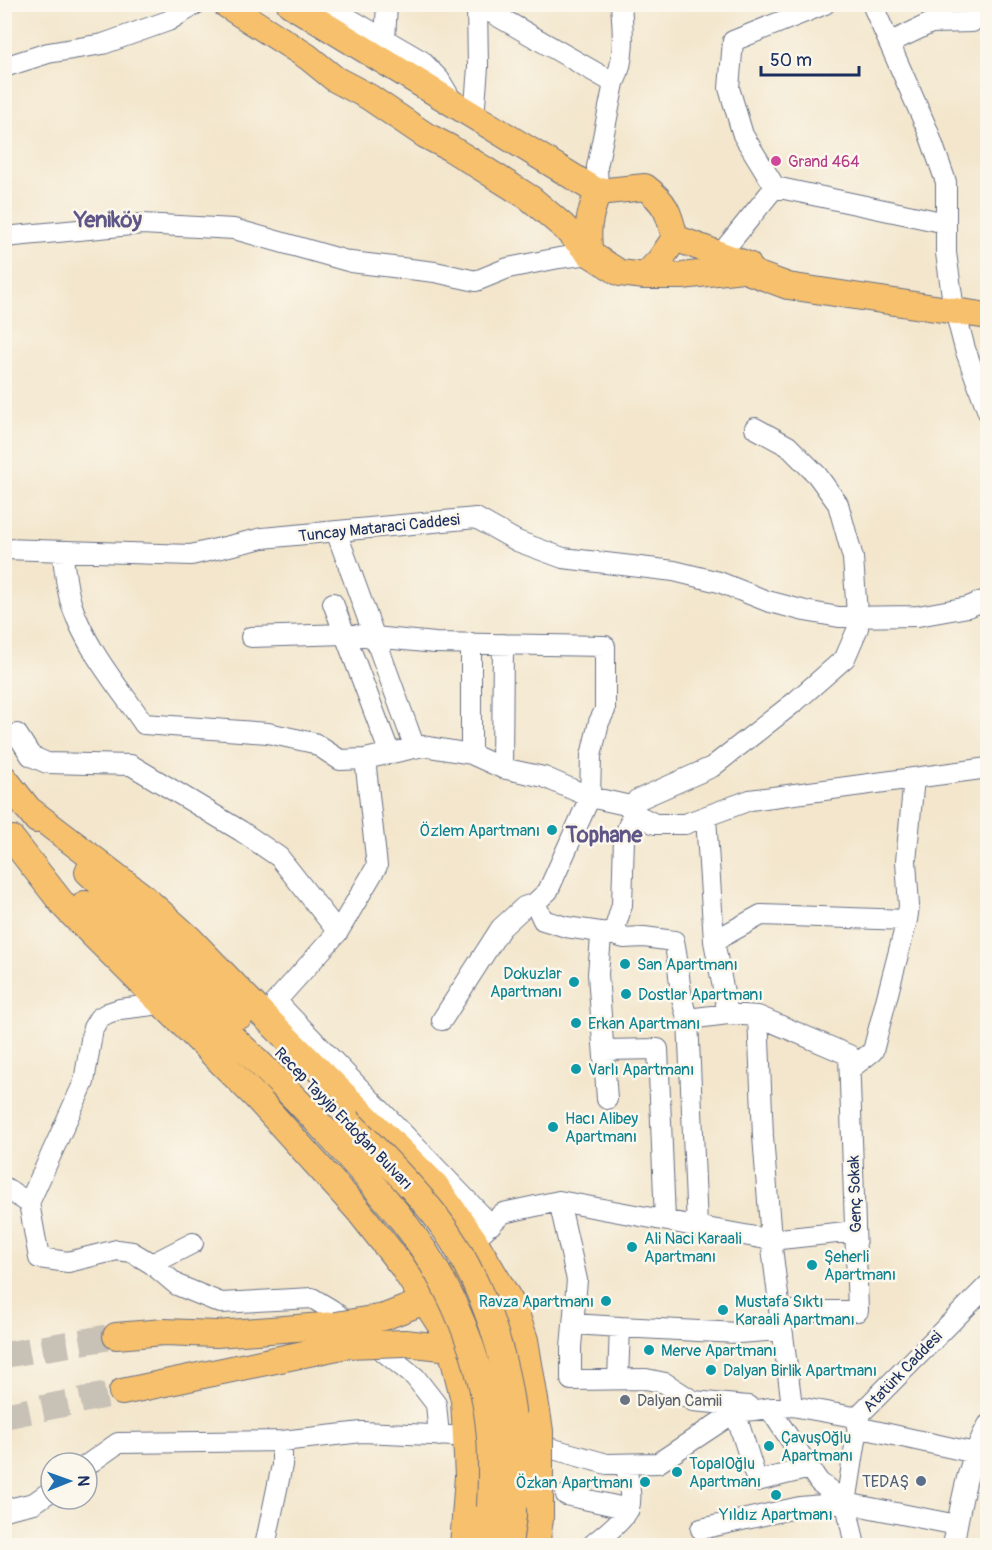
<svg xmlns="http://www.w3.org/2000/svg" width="992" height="1550" viewBox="0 0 992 1550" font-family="Pangolin,sans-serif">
<rect width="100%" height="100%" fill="#fbf7ec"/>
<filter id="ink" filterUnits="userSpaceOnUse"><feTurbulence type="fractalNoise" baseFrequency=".0167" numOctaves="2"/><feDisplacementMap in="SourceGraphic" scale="12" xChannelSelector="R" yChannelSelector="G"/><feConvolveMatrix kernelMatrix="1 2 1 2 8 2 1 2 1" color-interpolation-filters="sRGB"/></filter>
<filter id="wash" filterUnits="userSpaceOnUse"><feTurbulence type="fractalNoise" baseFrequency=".008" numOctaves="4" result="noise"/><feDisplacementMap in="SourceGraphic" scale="24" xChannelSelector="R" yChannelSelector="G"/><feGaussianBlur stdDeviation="1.35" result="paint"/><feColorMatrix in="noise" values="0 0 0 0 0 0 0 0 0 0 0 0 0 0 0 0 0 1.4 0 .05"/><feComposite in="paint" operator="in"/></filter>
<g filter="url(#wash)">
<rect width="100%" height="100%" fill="#f3e6cc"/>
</g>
<g filter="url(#ink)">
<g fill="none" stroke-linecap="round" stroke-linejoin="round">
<path stroke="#c8c1b6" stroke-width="26" stroke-dasharray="26 13" stroke-linecap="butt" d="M 4,1355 L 116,1336
M 4,1416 L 122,1392"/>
<g stroke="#676f84" stroke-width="22">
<path id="minor" d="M 324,4 L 422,61 L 439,79 L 454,104
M 872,4 L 928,131 L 946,182 L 946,253 L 953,303 L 965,349 L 988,412
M 478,5 L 614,83
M 385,40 L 387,4
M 889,43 L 931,23 L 972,22 L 979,4
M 4,67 L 48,53 L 103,44 L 168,21 L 196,4
M 474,118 L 478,67 L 477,4
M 775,187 L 743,135 L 729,88 L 733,41 L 825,4
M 598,192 L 597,167 L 614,83 C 626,59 623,31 621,4
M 4,237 L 142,224 L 234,229 L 351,262 L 435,272 L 476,281 L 508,268 L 559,258 L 590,254
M 719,256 L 775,187 L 946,223
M 755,428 L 788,446 L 817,475 L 838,504 L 853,558 L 858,628 L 845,658 L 796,701 L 712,767 L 637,800 L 633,813 L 655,824 L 685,824 L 750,800 L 988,768
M 336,531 L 415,748
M 4,549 L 191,555 L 263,538 L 476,518 L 517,541 L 563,558 L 674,571 L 719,582 L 767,601 L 805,611 L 839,617 L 918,616 L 968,607 L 988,599
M 62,551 C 65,569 66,589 72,606 C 87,650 118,686 144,724 L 268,733 L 314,743 L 340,760 L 365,759 L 423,746 L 471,754 L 502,768 L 544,777 L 590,797 L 635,807
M 333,603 L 390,754
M 251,637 L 344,634 L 435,643 L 605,646 L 605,710 L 599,722 L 591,756 L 590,797 L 548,891 L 535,903 L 524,907 L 501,928 L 442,1020
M 17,734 L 31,756 L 47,763 L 131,765 L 241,831 L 279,857 L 338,932 L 276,1001 L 491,1225
M 471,754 L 471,643
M 502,768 L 503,644
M 706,817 L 714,941 L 728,1014 L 758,1016 L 763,1136 L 771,1240 L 792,1406
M 535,903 L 543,920 L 566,927 L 607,933 L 624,938 L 644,937 L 674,941 C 680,967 678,995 688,1019
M 338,932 L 377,866 L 365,759
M 714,941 L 761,915 L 907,920 L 909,906 L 906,861 L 914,778
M 161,1004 L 120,1009 L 108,1013 L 99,1018 L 93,1028 L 84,1082 L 29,1203 L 39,1258 L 68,1262 L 117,1250 L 132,1252 L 152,1264 L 193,1243
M 758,1016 L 849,1055 L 858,1311 L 779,1311
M 604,1050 L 658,1049 L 665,1220
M 850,1069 L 873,1051 L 907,920
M 607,1099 L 598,974 L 601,937 L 615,928 L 622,905 L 624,838 L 633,813
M 4,1187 L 29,1203
M 559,1201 L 577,1280 L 571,1347 L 571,1380 L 646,1379 L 665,1383 L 693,1401 L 748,1406
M 697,1226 L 688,1019 L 728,1014
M 481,1233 L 503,1213 L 559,1201 L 771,1240 L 855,1231
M 152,1264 L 177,1285 L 221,1303 L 312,1298 L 332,1310 L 415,1377 L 436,1404 L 439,1436
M 573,1324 L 620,1327 L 618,1379
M 620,1327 L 738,1333 L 782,1330
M 769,1408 L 819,1482 L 846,1503 L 957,1525
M 735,1412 L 757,1481 L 810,1468
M 857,1427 L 975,1453
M 528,1442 L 607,1464 L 658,1463 L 735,1412 L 792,1406 L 860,1418
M 87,1465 L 118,1443 L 282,1441 L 362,1432 L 478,1437
M 566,1495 L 629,1509
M 4,1510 L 34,1503 L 51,1491
M 701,1529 L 800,1507 L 846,1503
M 265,1546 L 282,1465 L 282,1441
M 591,1546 C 601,1537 625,1520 629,1508 C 633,1495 627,1477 626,1464
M 855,1546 L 846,1503 L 860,1414 L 988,1285
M 953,1546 C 961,1505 967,1461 988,1425"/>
</g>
<g stroke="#676f84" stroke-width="28">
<path id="major" d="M 225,4 L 308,57 L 335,79 L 369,97 L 425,135 L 450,148 L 530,198 L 563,226 L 590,254 L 620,273 L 645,276 L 682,276 L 742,269 L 788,286 L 988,316
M 290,4 L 598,192 L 645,187 C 666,203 669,213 675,238 L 660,260 L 645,276
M 675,238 L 748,265
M 590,254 C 586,229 589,216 598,192
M 4,778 L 37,820
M 26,807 L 141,895 L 190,939 L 265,1017 L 435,1185 L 474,1240 L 514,1308 L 525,1340 L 538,1418
M 12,839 L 65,907 L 256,1097 L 358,1210 L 402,1266 L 444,1331 L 451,1348 L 464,1400 L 468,1476 L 463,1546
M 88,872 L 241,1015
M 85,904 C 168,981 256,1053 332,1138
M 384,1317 L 425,1301 L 460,1281 L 471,1249
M 116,1336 L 164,1332 L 216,1334 L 336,1325
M 405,1343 L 451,1348 L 463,1356
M 122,1392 L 347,1345
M 484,1546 L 490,1507
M 509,1546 L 515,1502"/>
</g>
<use href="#minor" stroke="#fff" stroke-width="20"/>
<use href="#major" stroke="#f7c06c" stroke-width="26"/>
<g stroke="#676f84" stroke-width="28" stroke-linecap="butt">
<path id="major-bridge" d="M 348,1121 C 377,1151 408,1181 434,1214 C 474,1266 500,1333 510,1397 C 516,1431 515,1468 515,1502
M 332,1138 C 356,1165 381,1192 403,1221 C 451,1282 484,1361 490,1438 C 492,1461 491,1484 490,1507
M 336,1325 L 384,1317
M 347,1345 L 405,1343
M 536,1546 L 540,1519 L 540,1431 L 538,1418"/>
</g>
<use href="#major-bridge" stroke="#f7c06c" stroke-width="26"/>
</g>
</g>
<circle fill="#d1479c" stroke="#fbf7ec" stroke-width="2" cx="776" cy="161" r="6"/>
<g fill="#0f9aa8" stroke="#fbf7ec" stroke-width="2">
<circle cx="552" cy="830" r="6"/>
<circle cx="625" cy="964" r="6"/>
<circle cx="574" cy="982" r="6"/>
<circle cx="626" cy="994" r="6"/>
<circle cx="576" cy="1023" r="6"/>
<circle cx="576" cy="1069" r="6"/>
<circle cx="553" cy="1127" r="6"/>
<circle cx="632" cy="1247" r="6"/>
<circle cx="812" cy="1265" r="6"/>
<circle cx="606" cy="1301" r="6"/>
<circle cx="723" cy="1310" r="6"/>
<circle cx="649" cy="1350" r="6"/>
<circle cx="711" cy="1370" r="6"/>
<circle cx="769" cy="1446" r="6"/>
<circle cx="677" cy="1472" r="6"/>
<circle cx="645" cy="1482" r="6"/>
<circle cx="776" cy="1495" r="6"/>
</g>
<circle fill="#6b7280" stroke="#fbf7ec" stroke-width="2" cx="625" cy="1400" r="6"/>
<circle fill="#5c6f8a" stroke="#fbf7ec" stroke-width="2" cx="921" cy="1481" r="6"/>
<g text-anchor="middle" stroke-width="5" stroke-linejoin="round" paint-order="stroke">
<g font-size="16" fill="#b23c85" stroke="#fbf7ec" text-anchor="start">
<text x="788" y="167">Grand 464</text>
</g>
<g font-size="16" fill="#1b2f5e" stroke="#fbf7ec">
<text transform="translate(379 527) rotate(-6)" y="6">Tuncay Mataraci Caddesi</text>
<text transform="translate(344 1118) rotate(46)" y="6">Recep Tayyip Erdoğan Bulvarı</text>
<text transform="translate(854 1194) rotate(-92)" y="6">Genç Sokak</text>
<text transform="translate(902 1371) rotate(-46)" y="6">Atatürk Caddesi</text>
</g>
<g font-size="16" fill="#0d838f" stroke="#fbf7ec" text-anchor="start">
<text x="540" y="836" text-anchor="end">Özlem Apartmanı</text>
<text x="637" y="970">San Apartmanı</text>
<text x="562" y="979" text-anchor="end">Dokuzlar<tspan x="562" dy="18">Apartmanı</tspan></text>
<text x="638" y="1000">Dostlar Apartmanı</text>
<text x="588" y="1029">Erkan Apartmanı</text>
<text x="588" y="1075">Varlı Apartmanı</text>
<text x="565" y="1124">Hacı Alibey<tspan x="565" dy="18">Apartmanı</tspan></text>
<text x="644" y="1244">Ali Naci Karaali<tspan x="644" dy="18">Apartmanı</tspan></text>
<text x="824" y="1262">Şeherli<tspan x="824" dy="18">Apartmanı</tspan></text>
<text x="594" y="1307" text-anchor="end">Ravza Apartmanı</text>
<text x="735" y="1307">Mustafa Sıktı<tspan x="735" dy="18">Karaali Apartmanı</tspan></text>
<text x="661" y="1356">Merve Apartmanı</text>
<text x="723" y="1376">Dalyan Birlik Apartmanı</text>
<text x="781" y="1443">ÇavuşOğlu<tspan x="781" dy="18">Apartmanı</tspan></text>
<text x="689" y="1469">TopalOğlu<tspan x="689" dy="18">Apartmanı</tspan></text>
<text x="633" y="1488" text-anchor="end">Özkan Apartmanı</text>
<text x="776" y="1520" text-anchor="middle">Yıldız Apartmanı</text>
</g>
<g font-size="16" fill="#5b616d" stroke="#fbf7ec" text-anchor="start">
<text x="637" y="1406">Dalyan Camii</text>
</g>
<g font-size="16" fill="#4e5e75" stroke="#fbf7ec" text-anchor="end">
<text x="909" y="1487">TEDAŞ</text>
</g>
<g font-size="22" font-weight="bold" fill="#5e5687" stroke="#fbf7ec">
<text x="108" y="227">Yeniköy</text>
<text x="604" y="842">Tophane</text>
</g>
</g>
<rect width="992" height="1550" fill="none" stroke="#fbf7ec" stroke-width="24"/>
<g transform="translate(69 1481) rotate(89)"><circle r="28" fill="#fbf7ec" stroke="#a1a7b3" stroke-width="1.5"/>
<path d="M0-4.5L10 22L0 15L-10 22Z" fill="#1f6fb2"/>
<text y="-9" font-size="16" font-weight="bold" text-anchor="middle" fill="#1b2f5e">N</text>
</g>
<path d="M761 66v9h98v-9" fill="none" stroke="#1b2f5e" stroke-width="3"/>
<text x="770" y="66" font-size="18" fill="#1b2f5e" stroke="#fbf7ec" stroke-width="4.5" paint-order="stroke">50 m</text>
</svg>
